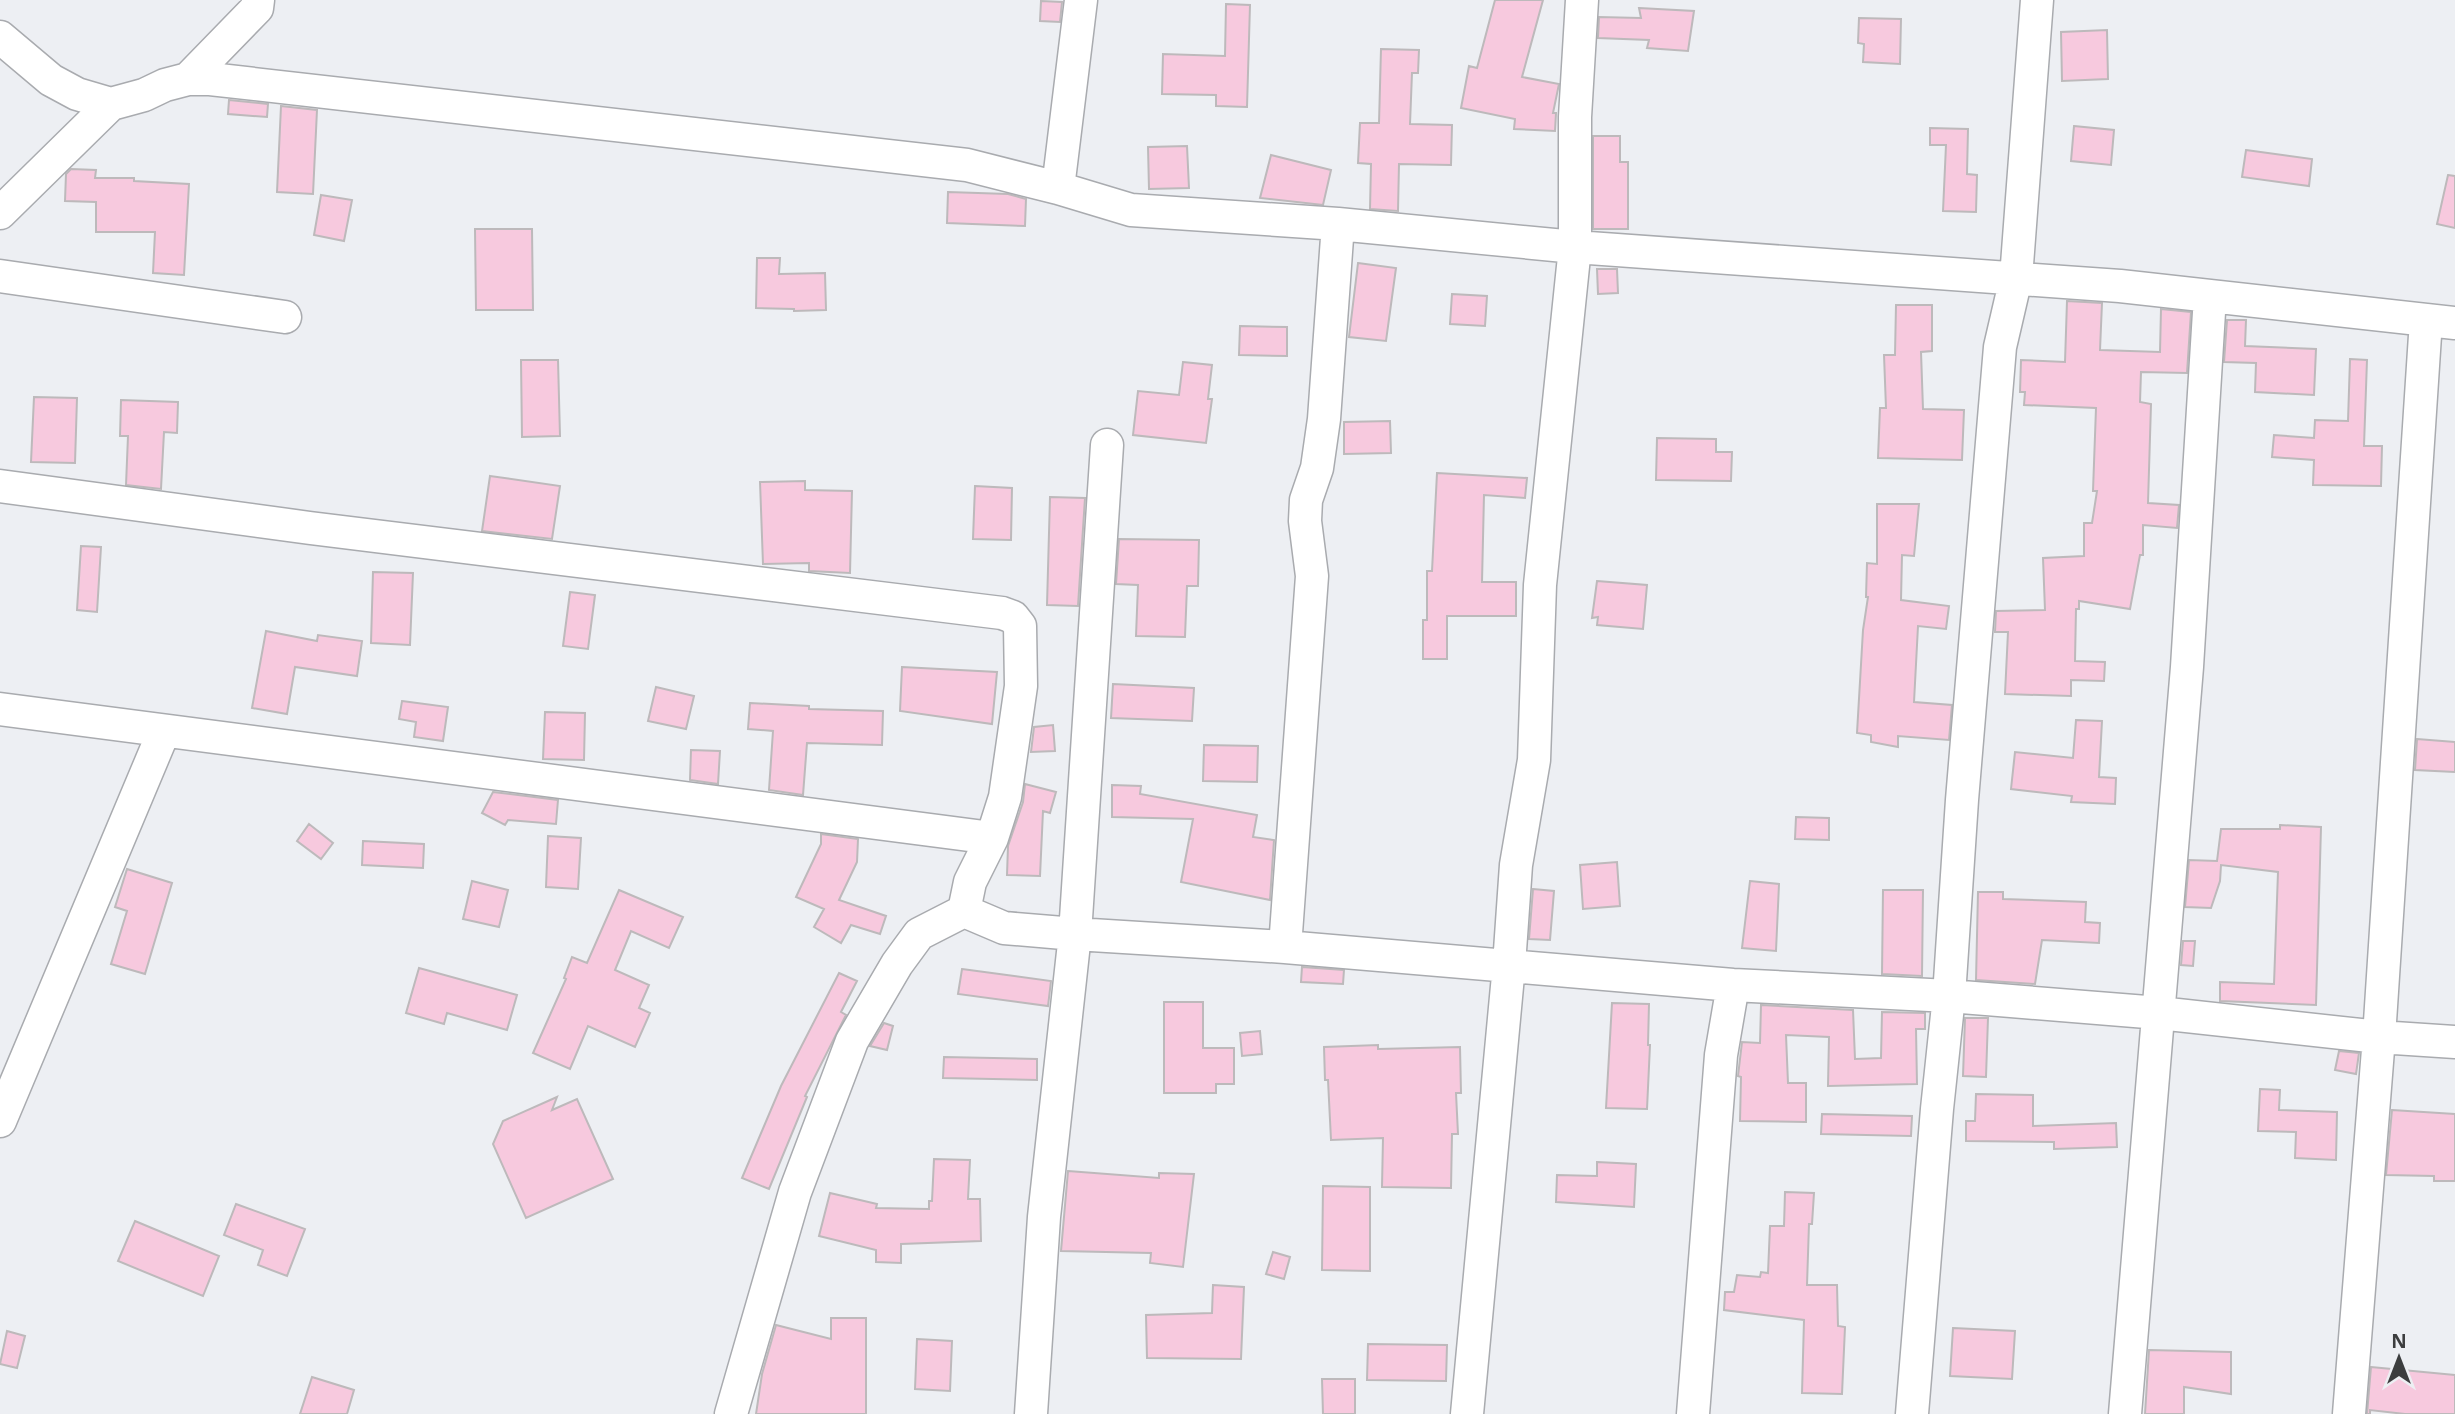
<svg xmlns="http://www.w3.org/2000/svg" width="2455" height="1414" viewBox="0 0 2455 1414" font-family="'Noto Sans',sans-serif">
<rect width="100%" height="100%" fill="#edeff3"/>
<path fill="#f7c9de" stroke="#bdb9bb" stroke-width="2" d="M 1495,0 L 1543,0 L 1522,77 L 1559,84 L 1553,113 L 1556,113 L 1555,131 L 1514,129 L 1515,119 L 1461,108 L 1469,66 L 1477,68 Z
M 1041,1 L 1062,2 L 1060,22 L 1040,21 Z
M 1226,4 L 1250,5 L 1247,107 L 1216,106 L 1216,95 L 1162,94 L 1163,54 L 1225,56 Z
M 1639,8 L 1694,11 L 1688,51 L 1647,48 L 1649,40 L 1598,38 L 1599,17 L 1641,18 Z
M 1859,18 L 1901,19 L 1900,64 L 1863,62 L 1864,44 L 1858,43 Z
M 2107,30 L 2108,79 L 2062,81 L 2061,32 Z
M 1381,49 L 1419,50 L 1418,73 L 1412,73 L 1410,124 L 1452,125 L 1451,165 L 1399,164 L 1398,211 L 1370,209 L 1371,164 L 1358,163 L 1360,123 L 1379,123 Z
M 229,100 L 268,104 L 267,117 L 228,114 Z
M 281,106 L 317,110 L 313,194 L 277,192 Z
M 2074,126 L 2114,130 L 2111,165 L 2071,161 Z
M 1930,128 L 1968,129 L 1967,174 L 1977,175 L 1976,212 L 1943,211 L 1946,145 L 1930,145 Z
M 1593,136 L 1620,136 L 1620,162 L 1628,162 L 1628,229 L 1593,229 Z
M 1187,146 L 1189,188 L 1149,189 L 1148,147 Z
M 2246,150 L 2312,159 L 2309,186 L 2242,177 Z
M 1271,155 L 1331,170 L 1323,205 L 1260,198 Z
M 71,169 L 96,170 L 95,178 L 134,178 L 134,181 L 189,184 L 184,275 L 153,273 L 155,232 L 96,232 L 96,202 L 65,201 L 66,174 Z
M 2448,175 L 2455,176 L 2455,228 L 2437,224 Z
M 948,192 L 1008,194 L 1026,199 L 1025,226 L 947,223 Z
M 321,195 L 352,200 L 344,241 L 314,235 Z
M 475,229 L 532,229 L 533,310 L 476,310 Z
M 757,258 L 780,258 L 779,274 L 825,273 L 826,310 L 794,311 L 794,309 L 756,308 Z
M 1358,263 L 1396,268 L 1386,341 L 1349,337 Z
M 1597,269 L 1617,269 L 1618,293 L 1598,294 Z
M 1452,294 L 1487,296 L 1485,326 L 1450,324 Z
M 2067,301 L 2102,303 L 2100,350 L 2160,352 L 2161,309 L 2191,312 L 2187,373 L 2141,372 L 2140,402 L 2151,404 L 2148,503 L 2179,505 L 2177,528 L 2143,525 L 2143,555 L 2140,555 L 2130,609 L 2079,601 L 2079,609 L 2076,609 L 2075,661 L 2105,662 L 2104,681 L 2071,680 L 2071,696 L 2005,694 L 2008,632 L 1995,632 L 1996,611 L 2045,610 L 2043,558 L 2084,556 L 2084,523 L 2092,523 L 2097,491 L 2093,491 L 2096,408 L 2024,405 L 2025,392 L 2020,392 L 2021,360 L 2065,362 Z
M 1896,305 L 1932,305 L 1932,351 L 1921,352 L 1923,409 L 1964,410 L 1962,460 L 1878,458 L 1880,408 L 1886,408 L 1884,355 L 1895,355 Z
M 2227,320 L 2246,320 L 2245,346 L 2316,349 L 2314,395 L 2255,392 L 2256,363 L 2224,362 Z
M 1240,326 L 1287,327 L 1287,356 L 1239,355 Z
M 2350,359 L 2367,360 L 2364,446 L 2382,446 L 2381,486 L 2313,485 L 2314,460 L 2272,457 L 2274,435 L 2314,438 L 2315,420 L 2348,421 Z
M 521,360 L 558,360 L 560,436 L 522,437 Z
M 1183,362 L 1212,365 L 1208,399 L 1212,399 L 1206,443 L 1133,435 L 1138,391 L 1179,395 Z
M 34,397 L 77,398 L 75,463 L 31,462 Z
M 121,400 L 178,402 L 177,433 L 164,432 L 161,489 L 126,485 L 128,436 L 120,436 Z
M 1390,421 L 1391,453 L 1344,454 L 1344,422 Z
M 1657,438 L 1716,439 L 1716,452 L 1732,452 L 1731,481 L 1656,480 Z
M 1437,473 L 1527,478 L 1525,498 L 1484,495 L 1482,582 L 1516,582 L 1516,616 L 1447,616 L 1447,659 L 1423,659 L 1423,620 L 1427,620 L 1427,571 L 1432,571 Z
M 490,476 L 560,486 L 552,539 L 482,531 Z
M 805,481 L 805,490 L 852,491 L 850,573 L 809,571 L 809,563 L 763,564 L 760,482 Z
M 975,486 L 1012,488 L 1011,540 L 973,539 Z
M 1050,497 L 1085,498 L 1078,606 L 1047,605 Z
M 1877,504 L 1919,504 L 1914,556 L 1902,555 L 1901,600 L 1949,606 L 1946,629 L 1918,626 L 1914,702 L 1952,705 L 1949,740 L 1898,736 L 1898,747 L 1871,742 L 1871,735 L 1857,733 L 1863,630 L 1868,597 L 1866,597 L 1867,563 L 1877,564 Z
M 1119,539 L 1199,540 L 1198,586 L 1187,586 L 1185,637 L 1136,636 L 1138,585 L 1116,584 Z
M 81,546 L 101,547 L 97,612 L 77,610 Z
M 373,572 L 413,573 L 410,645 L 371,643 Z
M 1597,581 L 1647,585 L 1643,629 L 1597,625 L 1598,617 L 1592,618 Z
M 570,592 L 595,595 L 588,649 L 563,646 Z
M 266,631 L 317,641 L 318,635 L 362,641 L 357,676 L 295,667 L 287,714 L 252,708 Z
M 902,667 L 997,672 L 992,724 L 900,711 Z
M 1113,684 L 1194,688 L 1192,721 L 1111,718 Z
M 656,687 L 694,696 L 686,729 L 648,721 Z
M 402,701 L 448,707 L 443,741 L 414,737 L 416,722 L 399,719 Z
M 750,703 L 809,706 L 809,709 L 883,711 L 882,745 L 807,743 L 803,795 L 769,790 L 773,731 L 748,729 Z
M 545,712 L 585,713 L 584,760 L 543,759 Z
M 2076,720 L 2102,721 L 2099,777 L 2116,778 L 2115,804 L 2071,802 L 2072,796 L 2011,789 L 2015,752 L 2073,758 Z
M 1053,725 L 1055,751 L 1031,752 L 1034,727 Z
M 2417,739 L 2455,742 L 2455,772 L 2415,770 Z
M 1204,745 L 1258,746 L 1257,782 L 1203,781 Z
M 691,750 L 720,751 L 718,784 L 690,780 Z
M 1025,784 L 1056,792 L 1050,813 L 1043,811 L 1040,876 L 1007,875 L 1008,846 L 1023,802 Z
M 1112,785 L 1141,786 L 1140,794 L 1257,815 L 1253,837 L 1274,840 L 1270,900 L 1181,882 L 1193,819 L 1112,817 Z
M 493,792 L 558,800 L 556,824 L 508,820 L 505,825 L 482,813 Z
M 1796,817 L 1829,818 L 1829,840 L 1795,839 Z
M 309,824 L 333,843 L 321,859 L 297,841 Z
M 2280,825 L 2321,827 L 2316,1005 L 2220,1001 L 2220,982 L 2274,984 L 2278,872 L 2221,865 L 2220,881 L 2211,908 L 2185,907 L 2189,860 L 2217,861 L 2221,829 L 2280,829 Z
M 821,834 L 858,839 L 857,862 L 839,900 L 886,916 L 880,934 L 851,925 L 841,943 L 814,927 L 824,909 L 796,897 L 821,844 Z
M 548,836 L 581,838 L 578,889 L 546,887 Z
M 363,841 L 424,844 L 423,868 L 362,865 Z
M 1617,862 L 1620,906 L 1583,909 L 1580,865 Z
M 127,869 L 172,883 L 145,974 L 111,964 L 127,911 L 115,907 Z
M 472,881 L 508,890 L 499,927 L 463,919 Z
M 1750,881 L 1779,884 L 1776,951 L 1742,948 Z
M 1533,889 L 1554,891 L 1550,940 L 1529,939 Z
M 619,890 L 683,917 L 669,948 L 631,931 L 615,970 L 649,985 L 639,1008 L 650,1013 L 635,1047 L 588,1026 L 570,1069 L 533,1053 L 566,979 L 564,978 L 572,957 L 587,963 Z
M 1883,890 L 1923,890 L 1922,976 L 1882,974 Z
M 1978,892 L 2003,892 L 2003,899 L 2086,902 L 2085,922 L 2100,923 L 2099,943 L 2042,940 L 2035,984 L 1976,980 Z
M 2183,941 L 2195,941 L 2193,966 L 2181,965 Z
M 1302,967 L 1344,970 L 1343,984 L 1301,982 Z
M 419,968 L 517,995 L 507,1030 L 447,1013 L 444,1024 L 406,1013 Z
M 962,969 L 1051,981 L 1048,1006 L 958,994 Z
M 839,973 L 857,981 L 841,1012 L 846,1015 L 805,1096 L 807,1097 L 769,1189 L 742,1178 L 781,1086 Z
M 1164,1002 L 1203,1002 L 1203,1048 L 1234,1048 L 1234,1084 L 1216,1084 L 1216,1093 L 1164,1093 Z
M 1612,1003 L 1649,1004 L 1648,1045 L 1650,1045 L 1647,1109 L 1606,1108 Z
M 1761,1005 L 1853,1010 L 1855,1059 L 1881,1058 L 1882,1012 L 1925,1013 L 1925,1029 L 1916,1029 L 1917,1084 L 1828,1086 L 1829,1037 L 1786,1035 L 1788,1083 L 1806,1083 L 1806,1122 L 1740,1121 L 1741,1077 L 1738,1076 L 1742,1042 L 1760,1043 Z
M 1965,1018 L 1988,1018 L 1986,1077 L 1963,1076 Z
M 884,1023 L 893,1026 L 887,1050 L 870,1046 Z
M 1260,1031 L 1262,1054 L 1242,1056 L 1240,1033 Z
M 1378,1045 L 1378,1049 L 1460,1047 L 1461,1093 L 1456,1093 L 1458,1134 L 1452,1134 L 1451,1188 L 1382,1187 L 1383,1138 L 1331,1140 L 1328,1080 L 1325,1080 L 1324,1047 Z
M 2339,1051 L 2359,1053 L 2356,1074 L 2335,1070 Z
M 944,1057 L 1037,1059 L 1037,1080 L 943,1078 Z
M 2260,1089 L 2280,1090 L 2279,1110 L 2337,1112 L 2336,1160 L 2295,1158 L 2296,1132 L 2258,1131 Z
M 1976,1094 L 2033,1095 L 2033,1126 L 2116,1123 L 2117,1147 L 2054,1149 L 2054,1142 L 1966,1141 L 1966,1121 L 1975,1121 Z
M 557,1097 L 552,1110 L 577,1099 L 613,1179 L 526,1218 L 493,1144 L 503,1121 Z
M 2392,1110 L 2455,1114 L 2455,1181 L 2434,1181 L 2434,1176 L 2386,1175 Z
M 1822,1114 L 1912,1116 L 1911,1136 L 1821,1134 Z
M 934,1159 L 970,1160 L 968,1199 L 980,1199 L 981,1241 L 901,1244 L 901,1263 L 876,1262 L 876,1250 L 819,1236 L 830,1193 L 877,1204 L 876,1208 L 929,1209 L 929,1201 L 932,1201 Z
M 1597,1162 L 1636,1164 L 1634,1207 L 1556,1202 L 1557,1175 L 1597,1176 Z
M 1068,1171 L 1159,1178 L 1159,1173 L 1194,1174 L 1183,1267 L 1150,1263 L 1151,1253 L 1061,1251 Z
M 1323,1186 L 1370,1187 L 1370,1271 L 1322,1270 Z
M 1785,1192 L 1814,1193 L 1812,1224 L 1809,1224 L 1807,1285 L 1837,1285 L 1838,1326 L 1845,1327 L 1842,1394 L 1802,1393 L 1804,1320 L 1724,1310 L 1725,1292 L 1734,1292 L 1737,1275 L 1760,1277 L 1761,1272 L 1768,1273 L 1770,1226 L 1784,1226 Z
M 236,1204 L 305,1229 L 287,1276 L 258,1265 L 263,1250 L 224,1235 Z
M 135,1221 L 219,1256 L 203,1296 L 118,1261 Z
M 1273,1252 L 1290,1257 L 1284,1279 L 1266,1274 Z
M 1213,1285 L 1244,1287 L 1241,1359 L 1147,1358 L 1146,1315 L 1212,1313 Z
M 831,1318 L 866,1318 L 866,1414 L 756,1414 L 762,1374 L 776,1325 L 831,1339 Z
M 1953,1328 L 2015,1331 L 2012,1379 L 1950,1376 Z
M 7,1331 L 25,1336 L 17,1368 L 0,1364 Z
M 917,1339 L 952,1341 L 950,1391 L 915,1389 Z
M 1368,1344 L 1447,1345 L 1446,1381 L 1367,1380 Z
M 2149,1350 L 2231,1352 L 2231,1394 L 2184,1387 L 2184,1414 L 2145,1414 Z
M 2371,1367 L 2455,1375 L 2455,1414 L 2405,1414 L 2370,1410 L 2370,1414 L 2367,1414 Z
M 312,1377 L 354,1390 L 347,1414 L 300,1414 Z
M 1322,1379 L 1355,1379 L 1355,1414 L 1323,1414 Z"/>
<g fill="none" stroke-linecap="round" stroke-linejoin="round">
<g stroke="#a9abaf" stroke-width="35">
<path id="minor" d="M 0,37 L 51,80 L 77,94 L 111,104 L 144,95 L 165,85 L 188,79 L 210,79 L 967,165 L 1058,188 L 1131,210 L 1338,224 L 1575,247 L 2120,286 L 2455,323
M 188,79 L 257,8 L 258,0
M 1058,188 L 1081,0
M 0,213 L 111,104
M 0,276 L 285,317
M 0,486 L 310,528 L 1002,613 L 1013,617 L 1020,626 L 1021,686 L 1005,797 L 992,838 L 970,882 L 964,911
M 0,709 L 992,838
M 964,911 L 1004,928 L 1075,934 L 1285,947 L 1733,985 L 1949,996 L 2159,1013 L 2379,1037 L 2455,1042
M 1285,947 L 1312,576 L 1305,521 L 1306,500 L 1317,468 L 1324,419 L 1338,224
M 0,1121 L 164,731
M 731,1414 L 795,1192 L 852,1041 L 897,964 L 919,934 L 964,911
M 1031,1414 L 1044,1217 L 1075,934 L 1107,445
M 1467,1414 L 1509,965 L 1516,865 L 1534,760 L 1540,585 L 1575,247 L 1575,117 L 1582,0
M 1693,1414 L 1721,1055 L 1733,985
M 1912,1414 L 1937,1109 L 1949,996 L 1962,800 L 2000,347 L 2016,278 L 2037,0
M 2125,1414 L 2187,667 L 2210,296
M 2349,1414 L 2379,1037 L 2426,320"/>
</g>
<use href="#minor" stroke="#fff" stroke-width="32"/>
</g>
<g transform="translate(2399 1358)" stroke="#edeff3" stroke-width="5" paint-order="stroke">
<path d="M0-5L12 26L0 18L-12 26Z" fill="#3c3d3e"/>
<text y="-10" font-size="19" font-weight="bold" text-anchor="middle" fill="#3c3d3e">N</text>
</g>
</svg>
